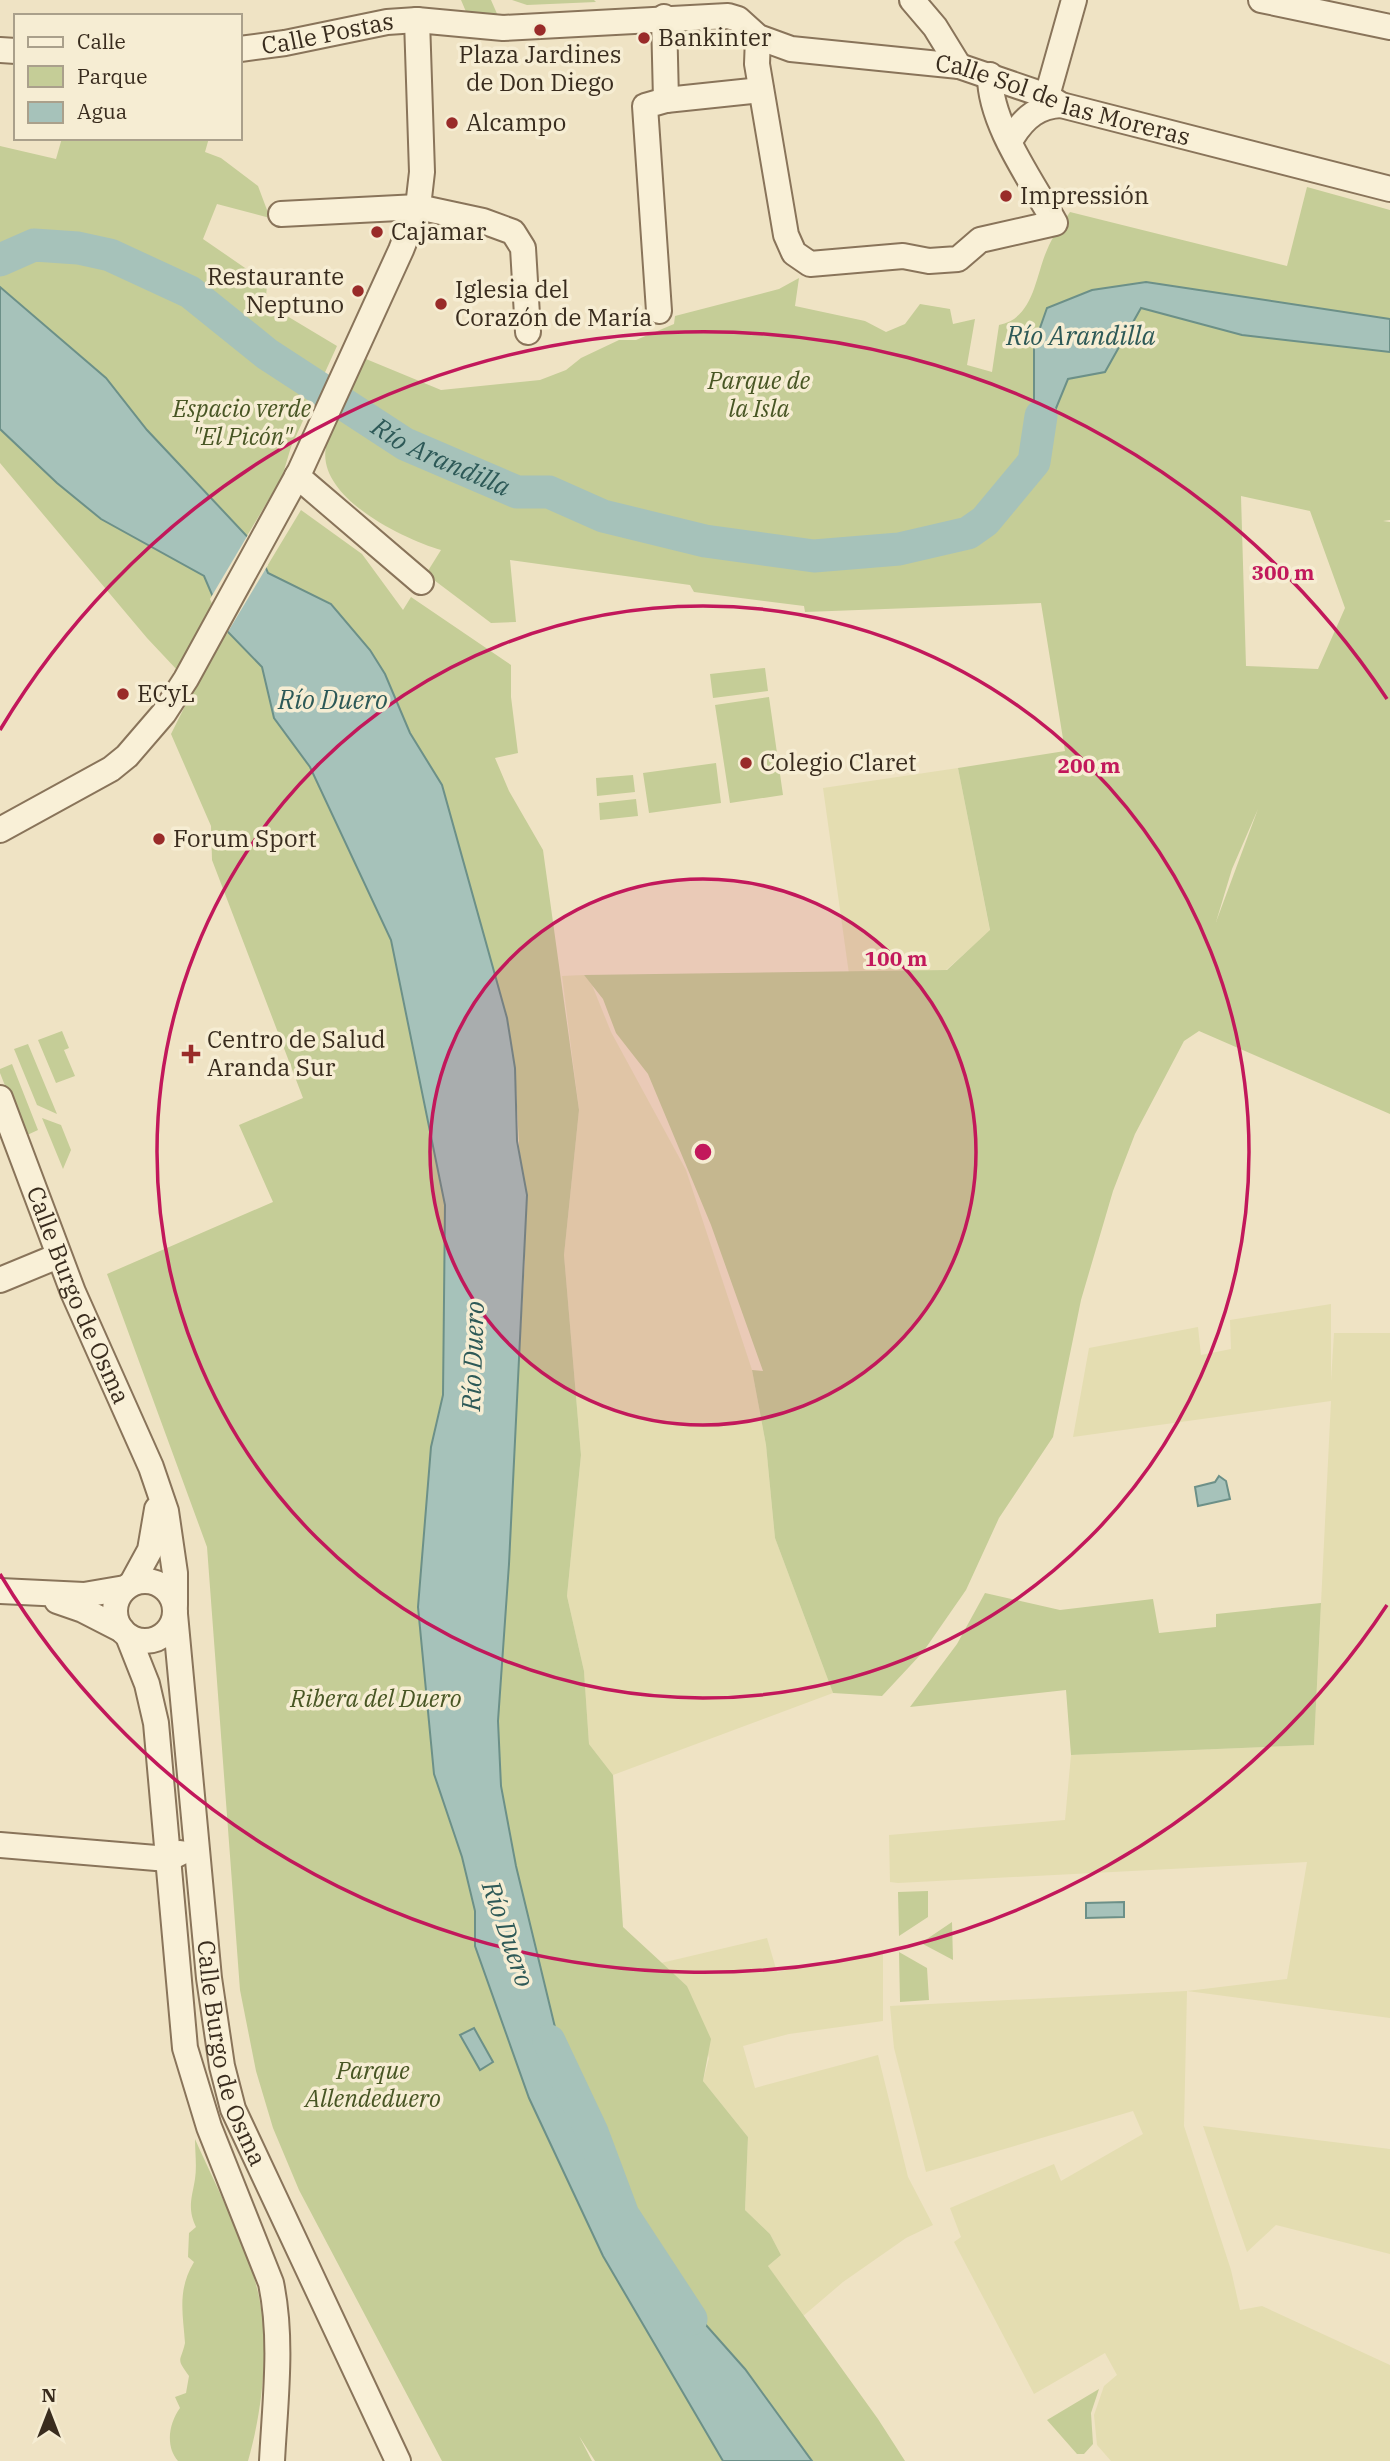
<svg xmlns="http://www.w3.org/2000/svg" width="1390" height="2461" viewBox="0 0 1390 2461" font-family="'IBM Plex Serif',serif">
<rect width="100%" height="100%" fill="#efe3c4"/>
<path fill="#e4ddb1" d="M 958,768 L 990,931 L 946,970 L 849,974 L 823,788 Z
M 584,975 L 592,985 L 611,1032 L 686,1170 L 752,1370 L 766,1445 L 775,1538 L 833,1693 L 613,1775 L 589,1744 L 584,1671 L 567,1596 L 581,1455 L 564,1255 L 579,1110 L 562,976 Z
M 1331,1304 L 1331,1381 L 1334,1333 L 1390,1333 L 1390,2018 L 1187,1991 L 1184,2126 L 1231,2270 L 1240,2310 L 1262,2306 L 1390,2365 L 1390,2461 L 1111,2461 L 1097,2445 L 1094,2415 L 1104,2386 L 1117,2375 L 1105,2353 L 1034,2394 L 954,2242 L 961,2237 L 950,2208 L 1054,2164 L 1061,2181 L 1143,2134 L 1133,2111 L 926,2172 L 894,2048 L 890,2006 L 1187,1991 L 1287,1979 L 1307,1862 L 898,1883 L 890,1882 L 889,1835 L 1065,1820 L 1071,1755 L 1314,1745 L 1331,1401 L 1073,1437 L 1089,1348 L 1198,1327 L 1201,1355 L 1231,1349 L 1230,1320 Z
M 767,1938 L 777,1972 L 883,1950 L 883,2021 L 789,2034 L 743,2046 L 755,2088 L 878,2055 L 908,2177 L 933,2225 L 906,2238 L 843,2282 L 802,2317 L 768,2266 L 781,2255 L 770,2234 L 745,2210 L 748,2137 L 703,2081 L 709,2058 L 687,1986 L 661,1963 Z
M 1203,2126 L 1390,2149 L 1390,2254 L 1276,2225 L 1247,2252 Z"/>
<path fill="#c5cd97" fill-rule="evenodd" d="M 461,0 L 491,0 L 498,16 L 467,14 Z
M 512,0 L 594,0 L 596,2 L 527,5 Z
M 62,138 L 209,138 L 205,152 L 221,158 L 258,186 L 270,218 L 217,204 L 203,239 L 267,283 L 266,298 L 277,310 L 337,346 L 291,447 L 282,477 L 247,536 L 147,430 L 106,378 L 0,287 L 0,264 L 30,252 L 33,245 L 0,243 L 0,146 L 56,159 Z
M 1307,187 L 1390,210 L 1390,319 L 1146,282 L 1048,308 L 1034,345 L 1034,357 L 1068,379 L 1105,372 L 1141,308 L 1242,335 L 1390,352 L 1390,520 L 1383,521 L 1390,522 L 1390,1114 L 1199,1031 L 1184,1041 L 1135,1134 L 1113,1191 L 1081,1300 L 1053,1437 L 999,1518 L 966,1590 L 923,1652 L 882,1696 L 833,1693 L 775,1538 L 766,1445 L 752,1370 L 763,1371 L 711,1225 L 648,1074 L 616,1033 L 603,999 L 584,975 L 947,970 L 990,930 L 958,768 L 1065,751 L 1041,603 L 805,612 L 804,606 L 694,592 L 690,585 L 510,560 L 516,622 L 491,623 L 426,574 L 441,550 C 403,539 316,497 326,447 C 332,417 353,386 366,359 L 441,390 L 540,380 L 566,370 L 581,358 L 619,340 L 636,340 L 674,324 L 675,316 L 779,289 L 799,278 L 795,306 L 865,321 L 886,332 L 905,324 L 920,304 L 950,309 L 953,324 L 975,319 L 967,365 L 992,372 L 999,325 C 1034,318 1035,277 1047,250 C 1052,237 1062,224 1070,212 L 1287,266 ZM 1241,496 L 1310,511 L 1345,608 L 1318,669 L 1246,666 ZM 1258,809 L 1216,922 L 1232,869 Z
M 0,429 L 57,483 L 101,519 L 204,576 L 228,632 L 262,667 L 274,718 L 310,767 L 391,940 L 445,1205 L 443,1395 L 431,1447 L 418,1607 L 462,1857 L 475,1911 L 475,1946 L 529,2098 L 603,2256 L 723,2461 L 595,2461 L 579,2436 L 592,2461 L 442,2461 L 299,2190 L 273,2128 L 256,2071 L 240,1990 L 207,1547 L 107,1274 L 273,1202 L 239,1125 L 303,1098 L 212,860 L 211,826 L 171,734 L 194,688 L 147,638 L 0,463 Z
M 301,510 L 362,554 L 403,610 L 411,597 L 511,665 L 511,697 L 518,753 L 495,758 L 509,791 L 543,850 L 579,1110 L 564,1255 L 581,1455 L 567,1596 L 584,1671 L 589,1744 L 613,1775 L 623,1927 L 687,1986 L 711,2039 L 703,2081 L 748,2137 L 745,2210 L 770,2234 L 781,2255 L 768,2266 L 878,2419 L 905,2461 L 812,2461 L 745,2369 L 666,2280 L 623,2215 L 592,2132 L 568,2081 L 516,1866 L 501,1786 L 498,1721 L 525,1259 L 515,1068 L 507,1018 L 442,785 L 410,733 L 385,674 L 332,604 L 268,573 L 266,568 Z
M 765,668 L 768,691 L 713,698 L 710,674 Z
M 769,697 L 783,795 L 730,803 L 715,705 Z
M 716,763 L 721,803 L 649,813 L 643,773 Z
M 633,775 L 635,792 L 597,796 L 596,778 Z
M 636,799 L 638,816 L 600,820 L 599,803 Z
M 62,1031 L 69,1048 L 64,1050 L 75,1076 L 56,1083 L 38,1040 Z
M 28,1044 L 57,1114 L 37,1105 L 14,1049 Z
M 12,1064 L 38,1130 L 25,1136 L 0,1073 L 0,1069 Z
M 42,1118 L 61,1125 L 71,1150 L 63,1169 Z
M 985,1593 L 1060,1610 L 1153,1599 L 1159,1633 L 1216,1627 L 1216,1614 L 1321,1603 L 1314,1745 L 1071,1755 L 1066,1690 L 910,1707 L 957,1644 Z
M 928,1891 L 928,1917 L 899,1936 L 898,1892 Z
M 952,1922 L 953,1960 L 921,1943 Z
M 899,1952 L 927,1968 L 929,2000 L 900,2002 Z
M 195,2139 C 215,2184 252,2255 260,2302 C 269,2352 262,2412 248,2461 L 178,2461 C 165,2446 169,2423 180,2408 L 175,2397 L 186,2393 L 189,2376 C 175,2357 181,2362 185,2343 C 183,2314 177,2290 194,2262 L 188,2257 L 189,2233 L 196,2227 C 187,2208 192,2198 195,2179 C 197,2166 195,2152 195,2139 Z
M 1099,2389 L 1091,2413 L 1093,2444 L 1084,2454 L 1077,2454 L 1047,2420 Z"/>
<path fill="#a6c2ba" stroke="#6c9088" stroke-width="2" d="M 0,243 L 34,245 L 31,252 L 0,264 Z
M 1146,282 L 1390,319 L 1390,352 L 1242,335 L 1141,308 L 1105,372 L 1068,379 L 1034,462 L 1020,477 L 1034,414 L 1034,345 L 1047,308 L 1092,290 Z
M 0,287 L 106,378 L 147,430 L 257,547 L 268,573 L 331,604 L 370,650 L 385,674 L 410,733 L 442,785 L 507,1018 L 515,1068 L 517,1141 L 527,1195 L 509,1564 L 498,1721 L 501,1786 L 516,1866 L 568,2081 L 592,2132 L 623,2215 L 666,2280 L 745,2369 L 812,2461 L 723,2461 L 603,2256 L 529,2098 L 475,1946 L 475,1911 L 462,1857 L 434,1774 L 418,1607 L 431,1447 L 443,1395 L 445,1205 L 391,940 L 310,767 L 274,718 L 262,667 L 228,632 L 204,576 L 101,519 L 57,483 L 0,429 Z
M 1219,1476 L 1226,1481 L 1230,1499 L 1198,1506 L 1195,1487 L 1215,1482 Z
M 1124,1902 L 1124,1917 L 1086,1918 L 1086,1903 Z
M 474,2028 L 493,2062 L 480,2070 L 460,2035 Z"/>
<path fill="#efe3c4" d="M 249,533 L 260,546 L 268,565 L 226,635 L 210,599 Z"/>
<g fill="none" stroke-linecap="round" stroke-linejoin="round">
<g stroke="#a6c2ba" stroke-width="33">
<path id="s1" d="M 0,260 L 34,245 L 78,248 L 110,255 L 190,292 L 267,354 L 405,444 L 517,492 L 549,492 L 603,516 L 705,541 L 814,556 L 899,549 L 968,533 L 985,521 L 1034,462 L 1041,416"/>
<path d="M 549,2041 L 592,2132 L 623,2215 L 691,2319"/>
</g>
<g stroke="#89745a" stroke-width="28">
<g id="minor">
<path d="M 912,0 L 935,27 L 959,66"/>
<path d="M 1261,0 L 1390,27"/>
<path d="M 664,17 L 666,100"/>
<path d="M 758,37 L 757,64 L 786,235 L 794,253 L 810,264 L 903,256 L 929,261 L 958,259 L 980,240 L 1055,223 C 1032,181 989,123 990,75"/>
<path id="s2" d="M 240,49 L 285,43 L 387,22 L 417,20 L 503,28 L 728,16 L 738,19 L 758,37 L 791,49 L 959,66 L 1047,96 L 1061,105 L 1390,189"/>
<path d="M 0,50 L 16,51"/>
<path d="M 1047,96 L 1074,0"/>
<path d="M 1013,136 C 1025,117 1039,106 1061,105"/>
<path d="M 281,214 L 418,207 L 483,221 L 513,232 L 523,248 L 528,332"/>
<path d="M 659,311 L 645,106 L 666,100 L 761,90"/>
<path d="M 297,476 L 421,582"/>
<path d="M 0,830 L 111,769 L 127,756 L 164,713 L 186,679 L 300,471 L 401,250 L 418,207 L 422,172 L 417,20"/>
<path id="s3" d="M 0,1098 L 73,1292 L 151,1467 L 166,1511 L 175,1573 L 175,1605"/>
<path d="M 0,1280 L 58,1256"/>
<circle cx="145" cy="1611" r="30"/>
<path d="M 132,1583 L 150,1550 L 157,1509"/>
<path d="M 0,1591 L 84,1595 L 125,1588"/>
<path d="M 57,1601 L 83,1610 L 122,1630"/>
<path id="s4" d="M 175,1614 L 209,1978 L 222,2066 L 233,2109 L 398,2461"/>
<path d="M 128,1636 L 147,1684 L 156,1723 L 185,2048 L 209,2127 L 271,2283 C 283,2340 275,2402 272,2461"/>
<path d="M 0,1845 L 168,1859 L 180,1853"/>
</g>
</g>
<use href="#minor" stroke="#f9f0d7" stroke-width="24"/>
</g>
<circle cx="703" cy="1152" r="273" fill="#c2185b" fill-opacity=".12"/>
<g fill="none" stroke="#c2185b" stroke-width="3.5">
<circle cx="703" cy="1152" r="273"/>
<circle cx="703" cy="1152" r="546"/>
<path d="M1387 1605A820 820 0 0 1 0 1574M0 730A820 820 0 0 1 1387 699"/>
</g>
<g fill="#992b29" stroke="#f6edd3" stroke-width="2.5">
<circle cx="540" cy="30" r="7"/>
<circle cx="644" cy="38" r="7"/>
<circle cx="452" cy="123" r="7"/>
<circle cx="1006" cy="196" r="7"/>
<circle cx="377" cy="232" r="7"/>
<circle cx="358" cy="291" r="7"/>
<circle cx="441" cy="304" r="7"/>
<circle cx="123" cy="694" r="7"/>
<circle cx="746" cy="763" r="7"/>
<circle cx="159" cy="839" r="7"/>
<path d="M187.5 1043.5h7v7h7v7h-7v7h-7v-7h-7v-7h7z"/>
</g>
<g text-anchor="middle" stroke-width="7" stroke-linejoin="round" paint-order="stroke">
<g font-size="24" fill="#392c1e" stroke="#f6edd3">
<text dy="8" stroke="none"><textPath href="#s2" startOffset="89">Calle Postas</textPath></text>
<text dy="8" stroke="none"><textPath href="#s2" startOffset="842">Calle Sol de las Moreras</textPath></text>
<text dy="8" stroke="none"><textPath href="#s3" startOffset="212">Calle Burgo de Osma</textPath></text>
<text dy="8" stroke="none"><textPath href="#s4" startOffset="444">Calle Burgo de Osma</textPath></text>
</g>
<g font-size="24" fill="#392c1e" stroke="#f6edd3" text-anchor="start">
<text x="658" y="46">Bankinter</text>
<text x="540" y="63" text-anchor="middle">Plaza Jardines<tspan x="540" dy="28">de Don Diego</tspan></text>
<text x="466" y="131">Alcampo</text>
<text x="1020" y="204">Impressión</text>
<text x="391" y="240">Cajamar</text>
<text x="344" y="285" text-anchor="end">Restaurante<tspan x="344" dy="28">Neptuno</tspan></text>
<text x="455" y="298">Iglesia del<tspan x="455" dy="28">Corazón de María</tspan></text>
<text x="137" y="702">ECyL</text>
<text x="760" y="771">Colegio Claret</text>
<text x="173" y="847">Forum Sport</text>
<text x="207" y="1048">Centro de Salud<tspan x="207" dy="28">Aranda Sur</tspan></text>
</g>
<g font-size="24" font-style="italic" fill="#485624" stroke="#f6edd3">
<text x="759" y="389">Parque de<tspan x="759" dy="28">la Isla</tspan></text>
<text x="242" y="417">Espacio verde<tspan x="242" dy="28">"El Picón"</tspan></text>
<text x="376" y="1707">Ribera del Duero</text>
<text x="373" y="2079">Parque<tspan x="373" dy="28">Allendeduero</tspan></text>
</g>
<g font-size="26" font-style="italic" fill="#2d5957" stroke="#f6edd3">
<text x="1081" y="345">Río Arandilla</text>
<text dy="9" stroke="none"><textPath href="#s1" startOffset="504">Río Arandilla</textPath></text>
<text x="333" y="709">Río Duero</text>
<text transform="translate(473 1356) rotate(-88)" y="9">Río Duero</text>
<text transform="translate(508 1934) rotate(71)" y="9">Río Duero</text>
</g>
</g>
<circle cx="703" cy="1152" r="10" fill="#c2185b" stroke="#f6edd3" stroke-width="3.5"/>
<g font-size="21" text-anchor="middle" font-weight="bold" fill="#c2185b" stroke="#f6edd3" stroke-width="7" stroke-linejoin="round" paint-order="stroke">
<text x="1283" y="580">300 m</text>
<text x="1089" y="773">200 m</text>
<text x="896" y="966">100 m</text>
</g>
<rect x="14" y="14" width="228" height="126" fill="#f6edd3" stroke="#aaa08b" stroke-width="2"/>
<rect x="28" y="37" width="35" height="10" fill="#f9f0d7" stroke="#aaa08b" stroke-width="2"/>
<text x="77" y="49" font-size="21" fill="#392c1e">Calle</text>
<rect x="28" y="66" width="35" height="21" fill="#c5cd97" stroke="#aaa08b" stroke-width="2"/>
<text x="77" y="84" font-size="21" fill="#392c1e">Parque</text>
<rect x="28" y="102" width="35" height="21" fill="#a6c2ba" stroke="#aaa08b" stroke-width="2"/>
<text x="77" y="119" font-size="21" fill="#392c1e">Agua</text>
<g transform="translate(49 2412)" stroke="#f6edd3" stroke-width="5" paint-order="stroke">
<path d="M0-5L12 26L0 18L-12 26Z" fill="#392c1e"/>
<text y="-10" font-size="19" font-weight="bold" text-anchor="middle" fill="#392c1e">N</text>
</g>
</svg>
